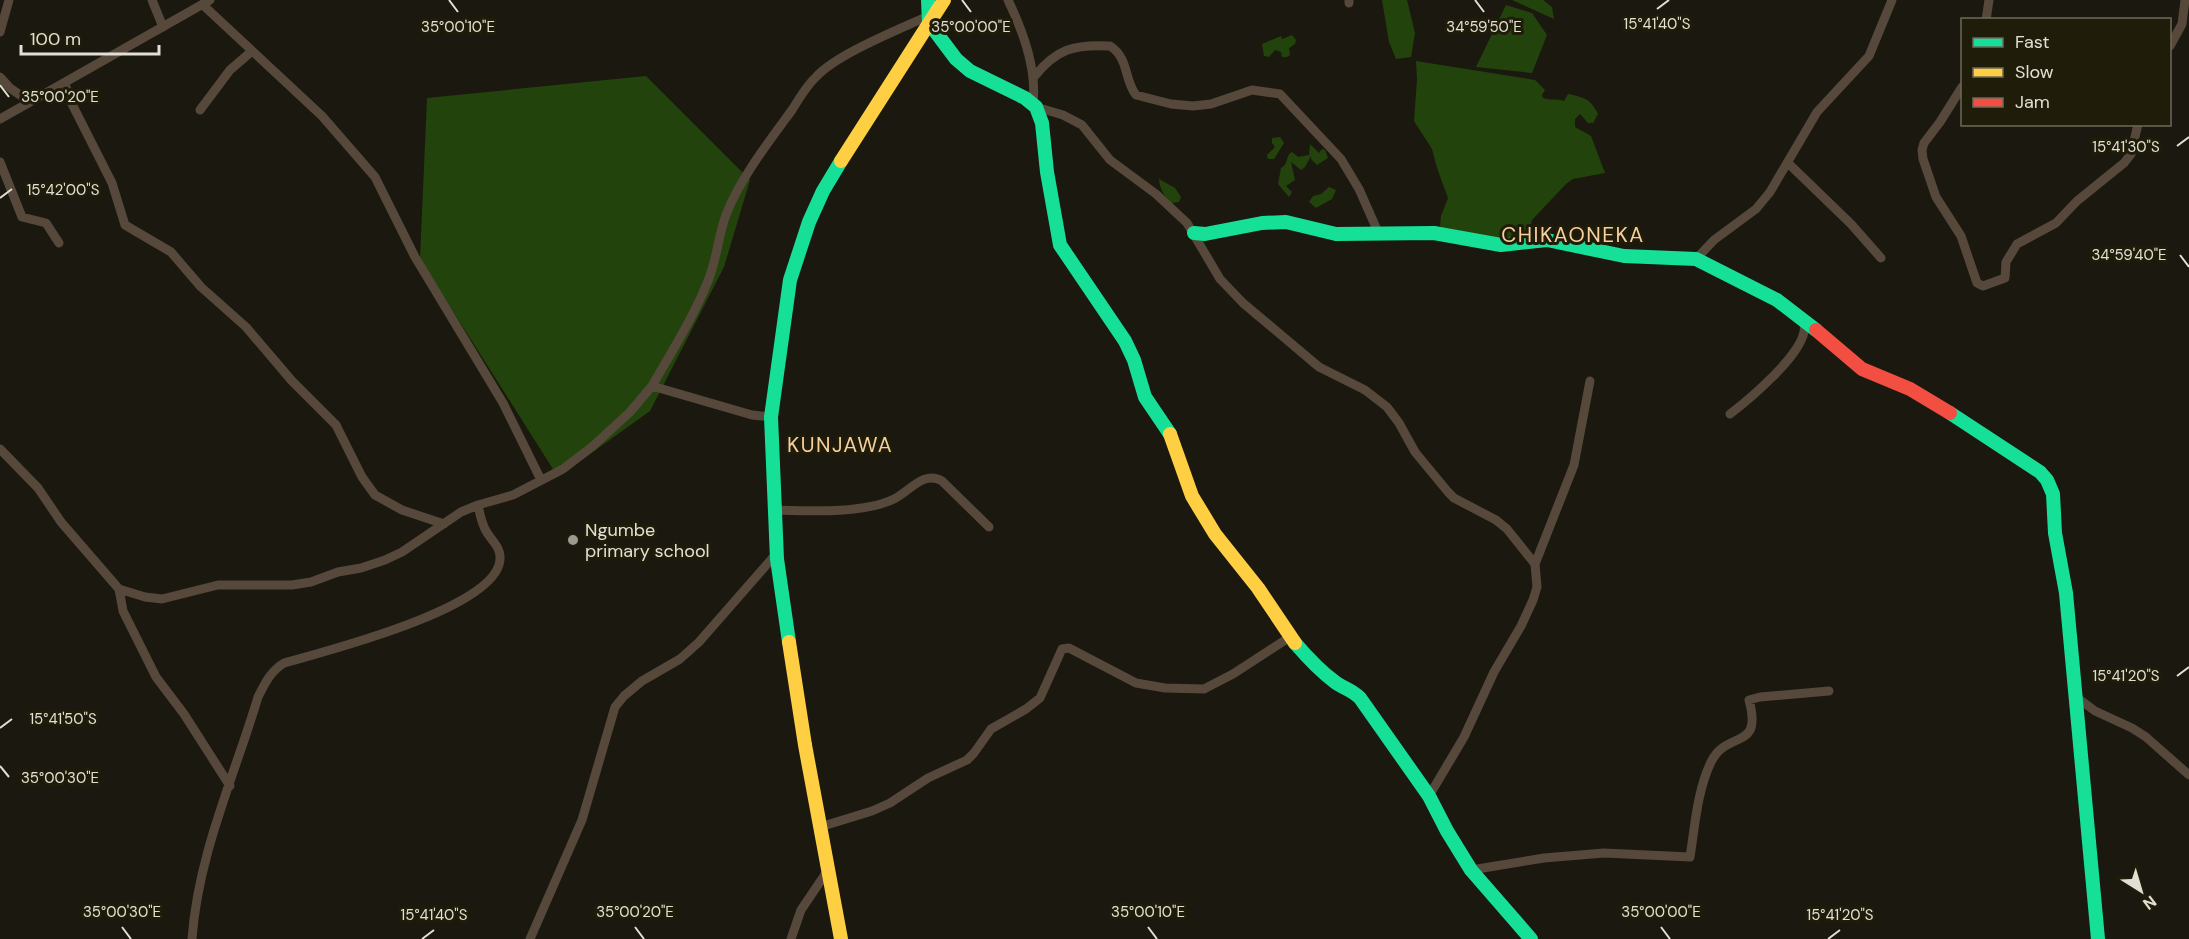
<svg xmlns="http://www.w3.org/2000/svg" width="2189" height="939" viewBox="0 0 2189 939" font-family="'DM Sans',sans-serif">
<rect width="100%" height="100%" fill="#1b180f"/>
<path fill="#22440c" d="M 1382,0 L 1407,0 L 1415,33 L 1411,57 L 1396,59 L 1389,42 Z
M 1512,0 L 1543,0 L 1552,7 L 1554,19 Z
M 1506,5 L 1532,13 L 1547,35 L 1532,73 L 1476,67 Z
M 1292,35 L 1296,40 L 1295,44 L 1289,48 L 1290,55 L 1287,57 L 1282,57 L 1281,52 L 1275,50 L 1269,57 L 1264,56 L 1262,44 L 1281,36 L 1282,39 Z
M 1416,61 L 1535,80 L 1545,90 L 1542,95 L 1543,98 C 1550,101 1557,98 1564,101 L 1568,94 C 1583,97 1591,99 1598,114 L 1593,123 L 1588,123 L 1580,114 L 1575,119 L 1575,127 L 1591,136 L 1605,173 L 1573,179 L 1566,184 L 1532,220 L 1530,229 L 1518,239 L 1506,244 L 1447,233 L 1440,226 L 1441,216 L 1448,198 L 1437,168 L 1432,149 L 1414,121 L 1417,79 Z
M 646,76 L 750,180 L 724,267 L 650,411 L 558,477 L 420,259 L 427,98 Z
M 1280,137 L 1284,143 L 1274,159 L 1268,159 L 1267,155 L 1275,147 L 1272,143 L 1272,138 Z
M 1310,144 L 1319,153 L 1322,149 L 1325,150 L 1328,158 L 1317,165 L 1311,159 L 1311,156 L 1305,167 L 1301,170 L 1291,162 L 1295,180 L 1286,186 L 1292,192 L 1289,197 L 1278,184 L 1281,168 L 1285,165 L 1289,154 L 1292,152 L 1298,157 L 1309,155 Z
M 1159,179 L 1175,188 L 1181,197 L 1179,202 L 1172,203 C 1164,196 1160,190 1159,179 Z
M 1329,187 L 1336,190 L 1332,199 L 1316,208 L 1309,202 L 1313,196 L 1321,194 Z"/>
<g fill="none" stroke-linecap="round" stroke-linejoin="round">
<path stroke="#56483a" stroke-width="9" d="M 152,0 L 163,27
M 1008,0 C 1023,31 1037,69 1033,103
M 1349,3 L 1349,0
M 203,5 L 322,116 L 375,177 L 415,257 L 503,403 L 541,480
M 1986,20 L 1989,0
M 0,32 L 9,0
M 2170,46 L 2182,24 L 2185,0
M 0,77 L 10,88 L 30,102
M 1034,77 C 1056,49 1074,44 1110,46 C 1129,58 1124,80 1136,95 L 1171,104 L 1193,106 L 1211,104 L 1252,90 L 1280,94 L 1341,159 L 1359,189 L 1378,232
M 65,84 L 72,104 L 112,183 L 125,225 L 171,252 L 201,287 L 246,327 L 292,381 L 336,425 L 362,477 L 375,495 L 402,510 L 444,524
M 1962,87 L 1940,122 L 1924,143 L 1922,150 L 1923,159 L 1936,197 L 1961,236 L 1977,283 L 1983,286 L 2005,278 L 2006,262 L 2017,244 L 2056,223 L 2077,201 L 2124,163 L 2131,154 L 2138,124
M 1036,107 L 1063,115 L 1082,125 L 1110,160 L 1156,194 L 1187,223 L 1220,279 L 1243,303 L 1319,367 L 1365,390 L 1387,407 L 1399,423 L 1415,452 L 1448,492 L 1454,498 L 1496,520 L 1507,529 L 1535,564
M 200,110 L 230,70 L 252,51
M 0,119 L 210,0
M 0,162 L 22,217 L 46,223 L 59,243
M 1788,163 L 1851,224 L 1881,258
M 1696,259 L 1714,240 L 1756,209 L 1770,192 L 1817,112 L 1869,56 L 1892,0
M 652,386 C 672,351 693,318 708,281 C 717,259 718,236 726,215 C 739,180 770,140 792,110 C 799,99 806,86 816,77 C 837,54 898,30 928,16
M 1730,414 C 1751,398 1799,357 1804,332 C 1805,327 1804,322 1803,318
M 0,449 L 38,488 L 61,522 L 119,589 L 123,611 L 156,677 L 184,714 L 230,786
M 774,510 C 808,511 863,514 894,499 C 910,491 924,470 942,481 L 989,527
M 119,589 L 145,597 L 162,599 L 218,585 L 292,585 L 311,582 L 338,572 L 361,568 L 385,560 L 402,552 L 461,512 L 478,505 L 513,495 L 563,469 L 593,446 L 630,412 L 652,386 L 752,415 L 771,417
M 2075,696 L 2095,711 L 2132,728 L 2146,737 L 2189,775
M 1429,796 L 1464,737 L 1494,672 L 1521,626 L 1533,600 L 1537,587 L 1535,564 L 1574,465 L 1590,381
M 820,827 L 872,811 L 890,803 L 928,778 L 967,760 L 974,753 L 991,729 L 1026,709 L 1040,698 L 1062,649 L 1069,648 L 1136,683 L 1165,688 L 1204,689 L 1233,674 L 1290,637
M 1471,870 L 1544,858 L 1604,853 L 1690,857 C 1695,826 1697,791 1711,762 C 1727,729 1763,752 1749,700 L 1760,697 L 1829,691
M 192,939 C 198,855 234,777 258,697 C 265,683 270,672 284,663 C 326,651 498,608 500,559 C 501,547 491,540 486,531 C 481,522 480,514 478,505
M 530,939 L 582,820 L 615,707 L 624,696 L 642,681 L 680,659 L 699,642 L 776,554
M 791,939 L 801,910 L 828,870"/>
<path stroke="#16e098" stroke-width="14" d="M 928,0 L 929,23 L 956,59 L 970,71 L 1025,98 L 1036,107 L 1042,123 L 1047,172 L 1060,245 L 1125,341 L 1134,360 L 1145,397 L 1170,434
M 1194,233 L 1205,234 L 1262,223 L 1286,222 L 1336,234 L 1434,233 L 1501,245 L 1547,240 L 1624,256 L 1696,259 L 1777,300 L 1816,330
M 1950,413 L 2040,472 L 2047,480 L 2053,494 L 2055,533 L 2066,593 L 2098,939
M 789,642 L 777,559 L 771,417 L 790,280 L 809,222 L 823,191 L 841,161
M 1295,643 C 1307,657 1320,671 1335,682 C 1343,688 1352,690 1360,698 L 1429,796 L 1447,831 L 1471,870 L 1531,939"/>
<path stroke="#ffcf43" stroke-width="14" d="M 841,161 L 944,0
M 1170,434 L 1192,496 L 1215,534 L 1258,588 L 1295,643
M 789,642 L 805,745 L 841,939"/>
<path stroke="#f24e42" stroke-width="14" d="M 1816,330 L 1862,369 L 1910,389 L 1950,413"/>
</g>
<path fill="none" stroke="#e2e0d5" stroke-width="2" d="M 449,0 L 458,12M 962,0 L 971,12M 1475,0 L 1484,12M 1657,9 L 1669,0M 0,85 L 9,97M 2177,146 L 2189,137M 0,198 L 12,189M 2180,255 L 2189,267M 2177,676 L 2189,667M 0,728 L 12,719M 0,766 L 9,777M 122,927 L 131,939M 635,927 L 644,939M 1148,927 L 1157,939M 1661,927 L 1670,939M 422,939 L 434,930M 1828,939 L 1840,930"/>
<circle fill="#9c9a90" stroke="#201c0a" stroke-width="2" cx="573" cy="540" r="6"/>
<g text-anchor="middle" stroke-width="6" stroke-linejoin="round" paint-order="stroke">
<g font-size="18" fill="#e2e0d5" stroke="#201c0a" text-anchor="start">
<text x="585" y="536">Ngumbe<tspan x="585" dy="21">primary school</tspan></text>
</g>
<g font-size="21" letter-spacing="1.5" fill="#f8d09d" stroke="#201c0a">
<text x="1573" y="242">CHIKAONEKA</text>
<text x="840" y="452">KUNJAWA</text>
</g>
</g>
<g font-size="15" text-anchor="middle" fill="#e2e0d5" stroke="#201c0a" stroke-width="6" stroke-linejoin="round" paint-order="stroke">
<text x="1657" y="29">15°41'40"S</text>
<text x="458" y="32">35°00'10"E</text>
<text x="971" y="32">35°00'00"E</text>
<text x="1484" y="32">34°59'50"E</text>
<text x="60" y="102">35°00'20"E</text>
<text x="2126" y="152">15°41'30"S</text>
<text x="63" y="195">15°42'00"S</text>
<text x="2129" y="260">34°59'40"E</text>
<text x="2126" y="681">15°41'20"S</text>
<text x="63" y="724">15°41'50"S</text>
<text x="60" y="783">35°00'30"E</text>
<text x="122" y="917">35°00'30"E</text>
<text x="635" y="917">35°00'20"E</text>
<text x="1148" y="917">35°00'10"E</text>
<text x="1661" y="917">35°00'00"E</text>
<text x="434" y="920">15°41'40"S</text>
<text x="1840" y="920">15°41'20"S</text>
</g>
<rect x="1961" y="18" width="210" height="108" fill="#201c0a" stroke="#6e6a5b" stroke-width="1.5"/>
<rect x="1973" y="38" width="30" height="9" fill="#16e098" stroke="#6e6a5b" stroke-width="1.5"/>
<text x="2015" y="48" font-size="18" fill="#e2e0d5">Fast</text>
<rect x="1973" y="68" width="30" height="9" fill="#ffcf43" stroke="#6e6a5b" stroke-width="1.5"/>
<text x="2015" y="78" font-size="18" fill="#e2e0d5">Slow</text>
<rect x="1973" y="98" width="30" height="9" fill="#f24e42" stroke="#6e6a5b" stroke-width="1.5"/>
<text x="2015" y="108" font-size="18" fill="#e2e0d5">Jam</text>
<g transform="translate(2141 891) rotate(143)" stroke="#201c0a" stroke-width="4.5" paint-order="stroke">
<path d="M0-4.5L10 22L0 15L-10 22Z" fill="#e2e0d5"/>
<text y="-9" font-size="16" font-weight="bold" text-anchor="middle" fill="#e2e0d5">N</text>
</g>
<path d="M21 45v9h138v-9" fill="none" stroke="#e2e0d5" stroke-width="3"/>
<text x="30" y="45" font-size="18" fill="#e2e0d5" stroke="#201c0a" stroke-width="4.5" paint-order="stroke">100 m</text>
</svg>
